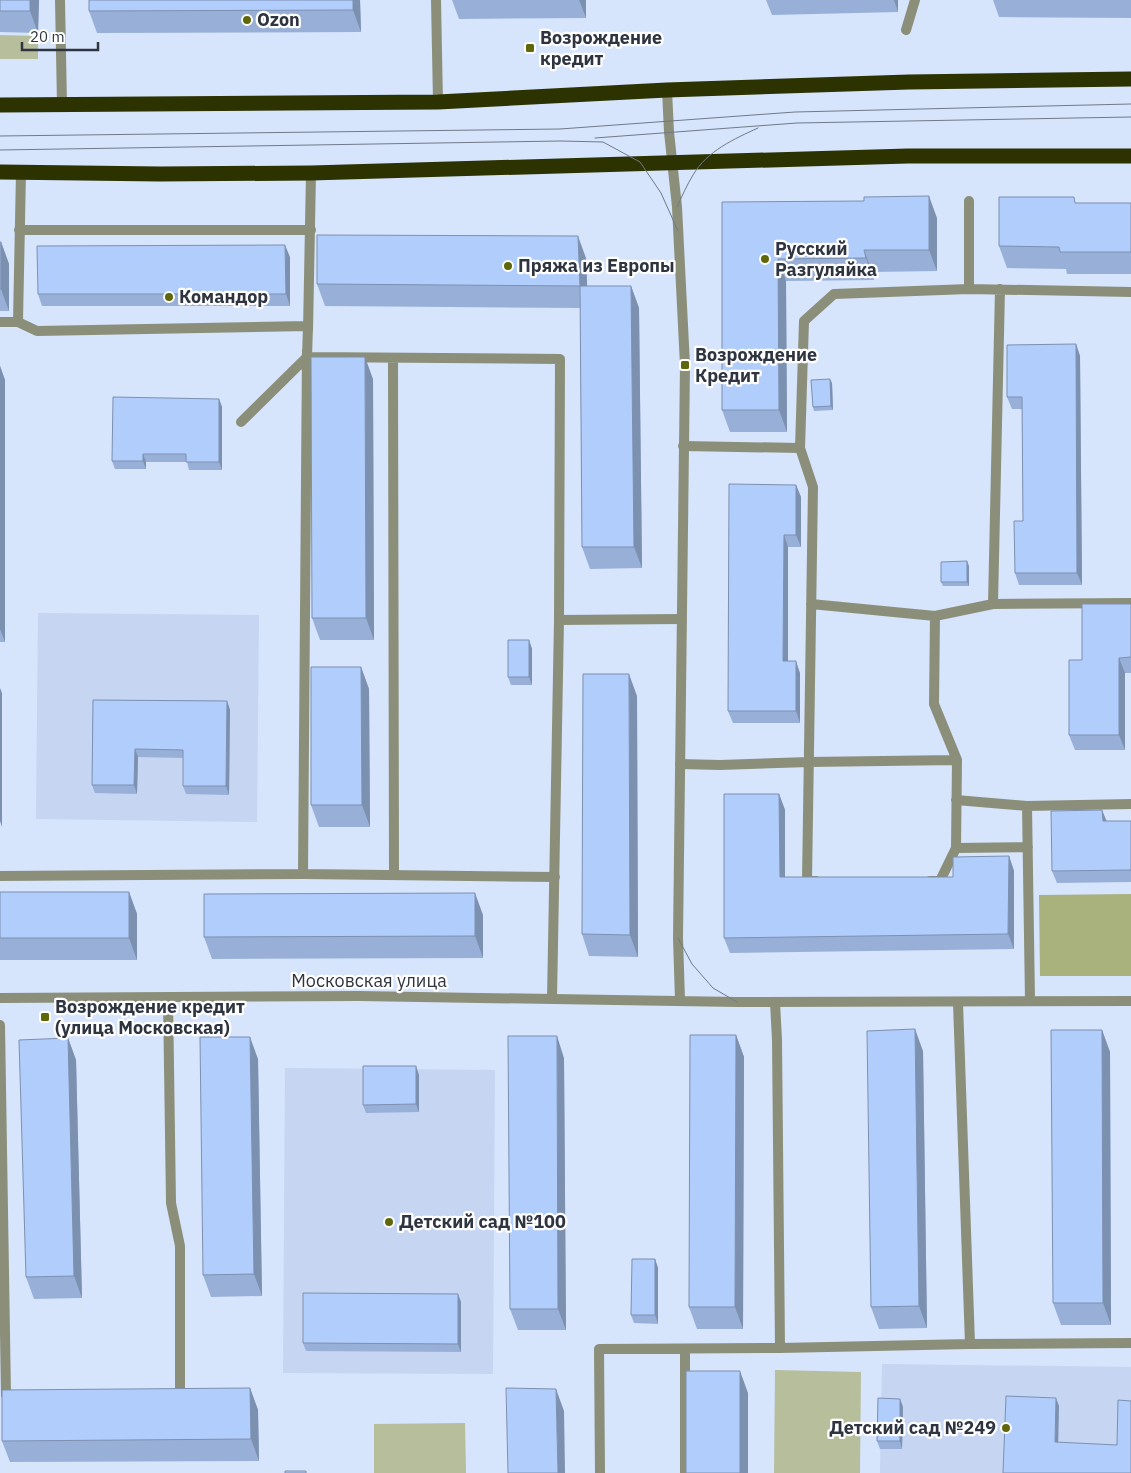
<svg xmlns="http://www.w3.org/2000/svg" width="1131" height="1473" viewBox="0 0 1131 1473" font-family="'IBM Plex Sans',sans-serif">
<rect width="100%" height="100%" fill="#d6e4fc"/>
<path fill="#c5d5f2" d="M 38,613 L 259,615 L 257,822 L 36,819 Z
M 285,1068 L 495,1070 L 493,1374 L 283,1373 Z
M 882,1364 L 1131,1367 L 1131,1473 L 880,1473 Z"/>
<path fill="#b7be9c" d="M 0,35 L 38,36 L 38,59 L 0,59 Z
M 775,1370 L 861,1372 L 860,1473 L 774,1473 Z
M 465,1423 L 466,1473 L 374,1473 L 374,1424 Z"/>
<path fill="#a9b27d" d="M 1131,894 L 1131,976 L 1040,976 L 1039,895 Z"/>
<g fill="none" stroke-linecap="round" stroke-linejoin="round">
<path stroke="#8b8f79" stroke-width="10" d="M 60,0 L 62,105
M 436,0 L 438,102
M 906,30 L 915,0
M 21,172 L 18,322 L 37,331 L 308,326
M 19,230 L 311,230
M 969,289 L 969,201
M 0,322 L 18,322
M 308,326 L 307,357 L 560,359 L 559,620 L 552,999
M 308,331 L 311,173
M 393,358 L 394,875
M 241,422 L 307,357 L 307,355
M 683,446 L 800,448 L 804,321 L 834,294 L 969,289 L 1131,292
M 800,448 L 813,487 L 807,881 L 816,881
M 811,604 L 935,616 L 993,604 L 1131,603
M 993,604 L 1000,289
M 935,616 L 934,704 L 957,760
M 559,620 L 681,619
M 680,764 L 720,765 L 809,762 L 957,760 L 956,848 L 940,881 L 930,881
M 956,800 L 1027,806
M 956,848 L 1028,847
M 303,874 L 307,350
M 0,876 L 303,874 L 555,877
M 168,998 L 171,1203 L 180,1246 L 180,1395
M 1030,1001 L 1027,806 L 1131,804
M 775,1002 L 777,1040 L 780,1348 L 970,1344 L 1131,1343
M 958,1003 L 970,1344
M 0,1025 L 6,1395
M 600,1473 L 599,1349 L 780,1348
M 685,1473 L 685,1349"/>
<path stroke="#8b8f79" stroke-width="10" d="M 667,90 L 669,132 L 677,207 L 685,365 L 678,938 L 680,1000
M 0,998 L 359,996 L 737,1002 L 1131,1001"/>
<path stroke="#2c3200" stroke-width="15" d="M 0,105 L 438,102 L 667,90 L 909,82 L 1131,79
M 0,172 L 160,174 L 311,173 L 908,156 L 1131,156"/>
<path stroke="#707989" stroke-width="1" d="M 0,136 L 560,129 L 795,112 L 1131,104
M 595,138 L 797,123 L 1131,117
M 0,150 L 561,141 L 603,142 L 640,162 L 661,193 L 678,231
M 677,207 C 682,196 687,185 693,175 C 707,151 734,139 758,128
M 678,938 L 692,964 L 713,988 L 737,1002"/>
</g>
<path fill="#98b0d8" d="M 0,0 L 39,0 L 38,33 L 0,32 Z
M 89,0 L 360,0 L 361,32 L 97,33 L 89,11 Z
M 452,0 L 586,0 L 586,18 L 459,19 Z
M 766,0 L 898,0 L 898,12 L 772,15 Z
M 993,0 L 1131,0 L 1131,18 L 999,17 Z
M 722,202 L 937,218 L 937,271 L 872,272 L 874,280 L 786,281 L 787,432 L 730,432 L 722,410 Z
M 1077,203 L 1131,203 L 1131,274 L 1067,274 L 1066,269 L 1007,268 L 999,246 Z
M 0,242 L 1,242 L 9,264 L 9,311 L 0,311 Z
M 290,257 L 290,306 L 42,306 L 38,294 Z
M 586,258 L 587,286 L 631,286 L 639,308 L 642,568 L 590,569 L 582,547 L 580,308 L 325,306 L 317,284 Z
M 1076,344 L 1080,356 L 1082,585 L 1019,585 L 1015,573 L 1023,521 L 1022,409 L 1012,409 L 1007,397 Z
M 0,366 L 5,380 L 5,642 L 0,642 Z
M 373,379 L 374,640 L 320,640 L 312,618 Z
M 832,383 L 833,410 L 814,411 L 813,407 Z
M 219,399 L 222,407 L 222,470 L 189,470 L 187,462 L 146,462 L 146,469 L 115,469 L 112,461 Z
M 796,485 L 801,497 L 801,547 L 788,547 L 788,661 L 800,673 L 800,723 L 733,723 L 728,711 Z
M 969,566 L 969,586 L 943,586 L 941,582 Z
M 1131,604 L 1131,673 L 1125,673 L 1125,750 L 1075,750 L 1069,735 L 1082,660 Z
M 529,640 L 532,649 L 532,685 L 511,685 L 508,677 Z
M 361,667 L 369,689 L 370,827 L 319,827 L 311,805 Z
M 637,696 L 638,957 L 589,956 L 582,934 Z
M 93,700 L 227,701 L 230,710 L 229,795 L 186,794 L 183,786 L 183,758 L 138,757 L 137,794 L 95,793 L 92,785 Z
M 779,794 L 785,810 L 785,877 L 953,877 L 1009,856 L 1014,871 L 1014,949 L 730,953 L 724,938 Z
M 1102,810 L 1106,821 L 1131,821 L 1131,882 L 1057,883 L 1052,871 Z
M 0,892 L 129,892 L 137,914 L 137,960 L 0,960 Z
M 483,915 L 483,958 L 212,959 L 204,937 Z
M 1102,1030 L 1110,1052 L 1111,1325 L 1061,1325 L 1053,1303 Z
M 736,1035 L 744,1057 L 743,1329 L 697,1329 L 689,1307 Z
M 68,1038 L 76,1060 L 82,1298 L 34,1299 L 26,1277 Z
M 923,1051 L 927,1328 L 879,1329 L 871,1307 Z
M 564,1058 L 566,1330 L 518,1330 L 510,1309 Z
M 258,1059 L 262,1296 L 211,1297 L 203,1275 Z
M 419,1075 L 419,1112 L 366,1113 L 363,1105 Z
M 655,1259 L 658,1268 L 658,1324 L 634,1323 L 631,1315 Z
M 458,1294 L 461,1302 L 461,1352 L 306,1351 L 303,1343 Z
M 250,1388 L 258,1410 L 259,1461 L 10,1462 L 2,1441 Z
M 900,1399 L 903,1407 L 902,1449 L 880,1449 L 877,1441 Z"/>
<path fill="#7c90b0" d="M 30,0 L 39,0 L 38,33 L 30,11 Z
M 353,0 L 360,0 L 361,32 L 353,10 Z
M 579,0 L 586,0 L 586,18 Z
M 894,0 L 898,0 L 898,12 Z
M 929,196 L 937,218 L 937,271 L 929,250 Z
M 578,236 L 586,258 L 588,308 L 580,286 Z
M 1,242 L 9,264 L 9,311 L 1,289 Z
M 285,245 L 290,257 L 290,306 L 286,294 Z
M 864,250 L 872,272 L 874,280 L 866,258 Z
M 778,259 L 786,281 L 787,432 L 779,410 Z
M 631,286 L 639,308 L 642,568 L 634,547 Z
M 1076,344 L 1080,356 L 1082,585 L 1077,573 Z
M 365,357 L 373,379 L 374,640 L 366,618 Z
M 0,366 L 5,380 L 5,642 L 0,629 Z
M 830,379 L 832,383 L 833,410 L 831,406 Z
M 219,399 L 222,407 L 222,470 L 219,462 Z
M 143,454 L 146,462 L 146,469 L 143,461 Z
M 796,485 L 801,497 L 801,547 L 796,535 Z
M 784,535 L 788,547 L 788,673 L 783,661 Z
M 967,561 L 969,566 L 969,586 L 967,582 Z
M 529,640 L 532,649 L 532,685 L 529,677 Z
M 1119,658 L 1125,673 L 1125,750 L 1119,735 Z
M 796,661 L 800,673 L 800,723 L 796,711 Z
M 361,667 L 369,689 L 370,827 L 362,805 Z
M 629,674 L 637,696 L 638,957 L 630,935 Z
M 0,688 L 2,693 L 2,827 L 0,821 Z
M 227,701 L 230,710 L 229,795 L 226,786 Z
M 135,749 L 138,757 L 137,794 L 134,785 Z
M 779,794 L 785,810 L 785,893 L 780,877 Z
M 1102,810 L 1107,822 L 1103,821 Z
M 1009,856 L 1014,871 L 1014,949 L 1008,934 Z
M 129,892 L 137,914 L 137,960 L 129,938 Z
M 475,893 L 483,915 L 483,958 L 475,936 Z
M 915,1029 L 923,1051 L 927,1328 L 919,1306 Z
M 1102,1030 L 1110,1052 L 1111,1325 L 1103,1303 Z
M 736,1035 L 744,1057 L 743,1329 L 735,1307 Z
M 557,1036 L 564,1058 L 566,1330 L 558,1309 Z
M 250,1037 L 258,1059 L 262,1296 L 254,1274 Z
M 68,1038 L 76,1060 L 82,1298 L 74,1276 Z
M 416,1066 L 419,1075 L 419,1112 L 416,1104 Z
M 655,1259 L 658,1268 L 658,1324 L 655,1315 Z
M 458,1294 L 461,1302 L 461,1352 L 458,1344 Z
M 740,1371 L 748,1393 L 748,1473 L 740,1473 Z
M 250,1388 L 258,1410 L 259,1461 L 251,1439 Z
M 556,1389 L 564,1411 L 565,1473 L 558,1473 Z
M 1056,1398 L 1059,1406 L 1058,1451 L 1055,1442 Z
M 900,1399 L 903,1407 L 902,1449 L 900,1441 Z"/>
<path fill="#b1cdfb" stroke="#7c90b0" d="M 0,0 L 30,0 L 30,11 L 0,11 Z
M 89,0 L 353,0 L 353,10 L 89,11 Z
M 929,196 L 929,250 L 864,250 L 866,258 L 778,259 L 779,410 L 722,410 L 722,202 L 864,201 L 864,197 Z
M 999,197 L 1074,197 L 1075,203 L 1131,203 L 1131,252 L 1060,252 L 1059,247 L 999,246 Z
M 317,235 L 578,236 L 580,286 L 317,284 Z
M 0,242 L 1,242 L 1,289 L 0,289 Z
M 285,245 L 286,294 L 38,294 L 37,246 Z
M 580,286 L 631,286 L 634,547 L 582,547 Z
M 1076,344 L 1077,573 L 1015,573 L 1014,521 L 1023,521 L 1022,397 L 1007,397 L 1007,345 Z
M 311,357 L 365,357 L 366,618 L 312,618 Z
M 830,379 L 831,406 L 813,407 L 811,380 Z
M 113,397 L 219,399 L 219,462 L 186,462 L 186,454 L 143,454 L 143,461 L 112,461 Z
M 729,484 L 796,485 L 796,535 L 784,535 L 783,661 L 796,661 L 796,711 L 728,711 Z
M 967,561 L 967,582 L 941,582 L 941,562 Z
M 1082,604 L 1131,604 L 1131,657 L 1119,658 L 1119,735 L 1069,735 L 1069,660 L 1082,660 Z
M 508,640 L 529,640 L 529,677 L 508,677 Z
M 311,667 L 361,667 L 362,805 L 311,805 Z
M 583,674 L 629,674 L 630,935 L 582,934 Z
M 93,700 L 227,701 L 226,786 L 183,786 L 183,750 L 135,749 L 134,785 L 92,785 Z
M 724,794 L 779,794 L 780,877 L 953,877 L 953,857 L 1009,856 L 1008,934 L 724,938 Z
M 1102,810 L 1103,821 L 1131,821 L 1131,870 L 1052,871 L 1051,811 Z
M 0,892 L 129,892 L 129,938 L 0,938 Z
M 475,893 L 475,936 L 204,937 L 204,894 Z
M 915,1029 L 919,1306 L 871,1307 L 867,1031 Z
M 1051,1030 L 1102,1030 L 1103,1303 L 1053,1303 Z
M 690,1035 L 736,1035 L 735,1307 L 689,1307 Z
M 508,1036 L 557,1036 L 558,1309 L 510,1309 Z
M 200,1037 L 250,1037 L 254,1274 L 203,1275 Z
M 68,1038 L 74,1276 L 26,1277 L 19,1040 Z
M 363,1066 L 416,1066 L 416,1104 L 363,1105 Z
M 632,1259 L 655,1259 L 655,1315 L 631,1315 Z
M 303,1293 L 458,1294 L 458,1344 L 303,1343 Z
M 686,1371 L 740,1371 L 740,1473 L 686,1473 Z
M 250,1388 L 251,1439 L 2,1441 L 2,1390 Z
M 506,1388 L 556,1389 L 558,1473 L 508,1473 Z
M 1006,1396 L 1056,1398 L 1055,1442 L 1117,1445 L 1118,1400 L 1131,1401 L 1131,1473 L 1003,1473 Z
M 878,1398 L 900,1399 L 900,1441 L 877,1441 Z
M 285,1471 L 306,1471 L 306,1473 L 285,1473 Z"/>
<g fill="#5e680b" stroke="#fff" stroke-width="2">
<circle cx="247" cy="20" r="5"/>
<rect x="525" y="43" width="10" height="10" rx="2.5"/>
<circle cx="765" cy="259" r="5"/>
<circle cx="508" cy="266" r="5"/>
<circle cx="169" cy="297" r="5"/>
<rect x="680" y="360" width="10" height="10" rx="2.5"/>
<rect x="40" y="1012" width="10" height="10" rx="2.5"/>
<circle cx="389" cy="1222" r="5"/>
<circle cx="1006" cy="1428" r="5"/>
</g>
<g text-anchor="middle" stroke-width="4.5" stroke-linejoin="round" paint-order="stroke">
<g font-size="18" font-weight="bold" fill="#2e3540" stroke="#fff" text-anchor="start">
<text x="257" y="26">Ozon</text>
<text x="540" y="44">Возрождение<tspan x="540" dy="21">кредит</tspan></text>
<text x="775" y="255">Русский<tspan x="775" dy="21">Разгуляйка</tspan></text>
<text x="518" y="272">Пряжа из Европы</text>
<text x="179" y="303">Командор</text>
<text x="695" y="361">Возрождение<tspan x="695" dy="21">Кредит</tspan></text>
<text x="55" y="1013">Возрождение кредит<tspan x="55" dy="21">(улица Московская)</tspan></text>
<text x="399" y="1228">Детский сад №100</text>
<text x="996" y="1434" text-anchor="end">Детский сад №249</text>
</g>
<g font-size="18" fill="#2e3540" stroke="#fff">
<text x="369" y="987">Московская улица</text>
</g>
</g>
<path d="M22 42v8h76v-8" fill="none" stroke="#2e3540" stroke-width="2.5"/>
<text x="30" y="42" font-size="15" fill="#2e3540" stroke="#ffffff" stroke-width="4" paint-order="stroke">20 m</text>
</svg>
